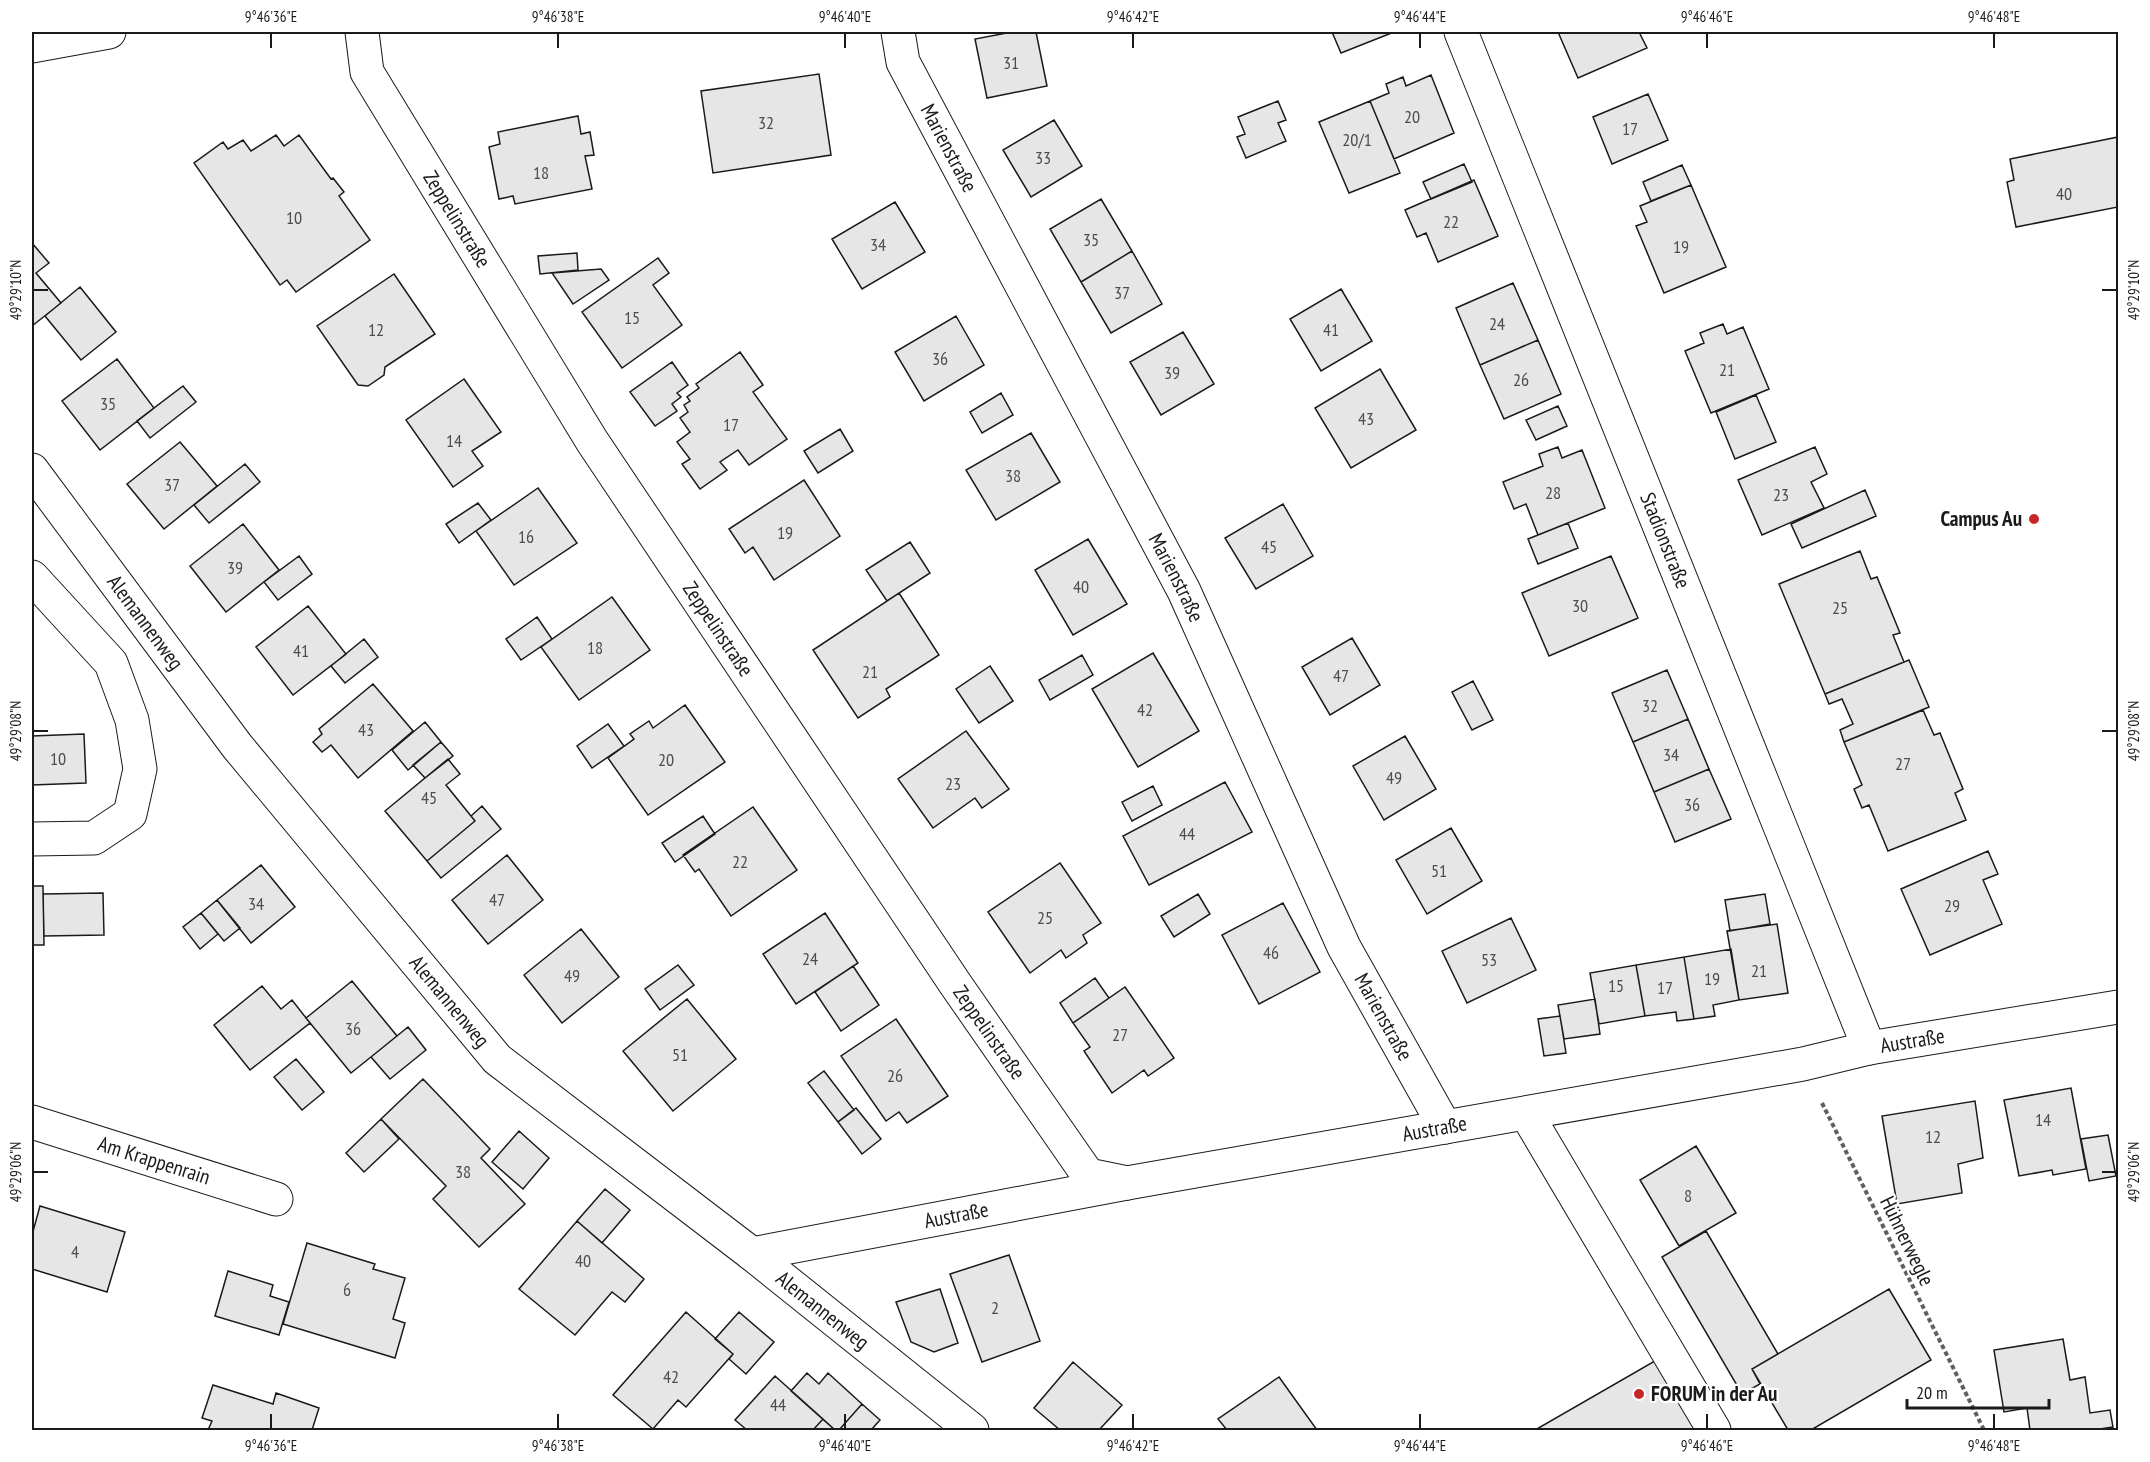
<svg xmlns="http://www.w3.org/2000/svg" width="2150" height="1462" viewBox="0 0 2150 1462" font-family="'PT Sans Narrow',sans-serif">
<rect width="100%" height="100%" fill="#fff"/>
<path fill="#e6e6e6" stroke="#1a1a1a" stroke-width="1.5" d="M 1012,32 L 1036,32 L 1047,86 L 987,98 L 975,39 Z
M 1332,32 L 1394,32 L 1341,53 Z
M 1558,32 L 1639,32 L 1647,48 L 1578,78 Z
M 819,74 L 831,155 L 713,173 L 701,91 Z
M 1431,75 L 1454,133 L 1394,159 L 1370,101 L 1389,93 L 1386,84 L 1403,77 L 1406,86 Z
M 1648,94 L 1668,140 L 1612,164 L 1593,117 Z
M 1278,101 L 1286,120 L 1278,123 L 1286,141 L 1246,158 L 1237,137 L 1245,134 L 1238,117 Z
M 1370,101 L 1400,173 L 1349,193 L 1319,122 Z
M 578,116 L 581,134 L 590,132 L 594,155 L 585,156 L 592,189 L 515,204 L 513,196 L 499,199 L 489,147 L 500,144 L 498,132 Z
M 1054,120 L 1082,166 L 1031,197 L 1003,150 Z
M 276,135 L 284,146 L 299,135 L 331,179 L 333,178 L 344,192 L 339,196 L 370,240 L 296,292 L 287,280 L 280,285 L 194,163 L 223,142 L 228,149 L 243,140 L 251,151 Z
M 2118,137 L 2118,207 L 2016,227 L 2007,182 L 2014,180 L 2010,159 Z
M 1464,164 L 1472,182 L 1431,199 L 1423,182 Z
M 1682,165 L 1691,185 L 1651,201 L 1643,182 Z
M 1474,180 L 1498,236 L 1438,262 L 1426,233 L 1417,237 L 1405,210 Z
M 1691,185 L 1726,267 L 1664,293 L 1636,226 L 1647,222 L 1640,206 Z
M 1101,199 L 1132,251 L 1081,282 L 1050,229 Z
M 895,202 L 925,252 L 862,289 L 832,239 Z
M 32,243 L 49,263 L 36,273 L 61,303 L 32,326 Z
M 1132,251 L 1162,304 L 1111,333 L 1081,282 Z
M 577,253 L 578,270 L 540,274 L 538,256 Z
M 658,258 L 669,273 L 653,285 L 682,325 L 622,368 L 582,312 Z
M 601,269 L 609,280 L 573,304 L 552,273 Z
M 394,274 L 435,334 L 385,367 L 384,375 L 368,386 L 358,385 L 317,326 Z
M 1513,283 L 1538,340 L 1480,365 L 1456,308 Z
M 80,287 L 116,332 L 81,360 L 45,316 Z
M 1341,289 L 1372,341 L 1321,371 L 1290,319 Z
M 956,316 L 984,365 L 924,401 L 895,352 Z
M 1723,324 L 1727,334 L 1743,327 L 1769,389 L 1711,413 L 1685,351 L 1704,343 L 1700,333 Z
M 1183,332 L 1214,384 L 1161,415 L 1130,362 Z
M 1538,340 L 1561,394 L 1504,419 L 1480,365 Z
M 740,352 L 763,385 L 753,392 L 787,439 L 749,465 L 738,450 L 720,462 L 727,470 L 700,489 L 682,464 L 690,459 L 677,442 L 690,432 L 680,418 L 688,412 L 684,405 L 690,401 L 687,397 L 699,388 L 696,384 Z
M 117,359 L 154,408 L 100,450 L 62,401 Z
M 672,362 L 688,385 L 677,393 L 681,397 L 672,404 L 677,411 L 655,426 L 630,392 Z
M 1380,369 L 1416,430 L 1351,468 L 1315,408 Z
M 464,379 L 501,432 L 472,451 L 483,466 L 453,487 L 406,420 Z
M 183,386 L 196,402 L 150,438 L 137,421 Z
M 1001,393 L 1013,415 L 982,433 L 970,412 Z
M 1756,395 L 1776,442 L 1735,459 L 1716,412 Z
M 1558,406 L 1567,426 L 1536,440 L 1526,420 Z
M 840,429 L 853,451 L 818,473 L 804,451 Z
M 1031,433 L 1060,482 L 996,520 L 966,470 Z
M 180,442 L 217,486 L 164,529 L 127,484 Z
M 1558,447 L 1562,458 L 1582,450 L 1605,508 L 1538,535 L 1526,504 L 1514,509 L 1503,482 L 1543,466 L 1539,454 Z
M 1815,447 L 1827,474 L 1811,482 L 1824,508 L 1762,535 L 1738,480 Z
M 245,464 L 260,482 L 209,523 L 194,505 Z
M 804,480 L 840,536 L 774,580 L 753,547 L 745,553 L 729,529 Z
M 538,488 L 577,543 L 514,585 L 476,531 Z
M 1865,490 L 1876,516 L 1802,548 L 1791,524 Z
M 478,503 L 491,520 L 459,543 L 446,524 Z
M 1283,504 L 1313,556 L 1256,589 L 1225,538 Z
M 1568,523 L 1578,548 L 1538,564 L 1528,539 Z
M 243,524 L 279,570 L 226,612 L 190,566 Z
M 1088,539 L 1127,604 L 1073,635 L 1035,570 Z
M 910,542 L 930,573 L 887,601 L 866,570 Z
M 1860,551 L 1871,579 L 1877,577 L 1900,633 L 1893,635 L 1904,662 L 1825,694 L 1779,584 Z
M 299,556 L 312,574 L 278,600 L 264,582 Z
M 1611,556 L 1638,618 L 1549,656 L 1522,593 Z
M 899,593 L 939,655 L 886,689 L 890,697 L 858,718 L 813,650 Z
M 612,597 L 650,650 L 579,700 L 541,647 Z
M 308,606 L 346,654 L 293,695 L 256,647 Z
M 537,617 L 552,639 L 521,660 L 506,639 Z
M 1352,638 L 1380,685 L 1330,715 L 1302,667 Z
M 364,639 L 378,657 L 345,683 L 331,666 Z
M 1153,653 L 1199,731 L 1138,767 L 1092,689 Z
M 1082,655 L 1093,675 L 1050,700 L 1039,680 Z
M 1909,660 L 1929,707 L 1844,742 L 1840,730 L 1853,724 L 1842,699 L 1829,704 L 1825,694 Z
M 990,666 L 1013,701 L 979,723 L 956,689 Z
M 1667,670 L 1688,719 L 1633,742 L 1612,693 Z
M 1473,681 L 1493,720 L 1472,730 L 1452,692 Z
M 373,684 L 413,731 L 358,778 L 331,745 L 322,752 L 313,742 L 322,734 L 319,729 Z
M 685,705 L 725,762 L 648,815 L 608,758 L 634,739 L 630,734 L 649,721 L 653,728 Z
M 1923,710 L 1934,735 L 1940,733 L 1963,789 L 1955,793 L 1966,820 L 1888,851 L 1869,805 L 1862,808 L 1854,789 L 1862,785 L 1844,742 Z
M 1688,719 L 1709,769 L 1654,792 L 1633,742 Z
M 425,722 L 441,742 L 408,770 L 392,750 Z
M 608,724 L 624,746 L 592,768 L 577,746 Z
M 966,731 L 1009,789 L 982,808 L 975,798 L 933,828 L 898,779 Z
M 84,734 L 86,783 L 32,785 L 32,736 Z
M 1405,736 L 1436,789 L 1384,820 L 1353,766 Z
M 441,742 L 453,756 L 425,778 L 413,765 Z
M 448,759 L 460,774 L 446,785 L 475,821 L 427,861 L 385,811 Z
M 1709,769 L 1731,819 L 1675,842 L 1654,792 Z
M 1225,782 L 1252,832 L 1149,885 L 1123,836 Z
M 1153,786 L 1162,805 L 1132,821 L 1122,802 Z
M 482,806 L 501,829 L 441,878 L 427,861 L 475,821 L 471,816 Z
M 753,807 L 797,870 L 731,916 L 699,869 L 695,872 L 683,855 Z
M 703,816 L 715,834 L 675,862 L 662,843 Z
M 1451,828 L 1482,881 L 1427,914 L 1396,860 Z
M 1988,851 L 1998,874 L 1983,880 L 2002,924 L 1930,955 L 1901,889 Z
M 507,855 L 543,900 L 488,944 L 452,900 Z
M 1060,863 L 1101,923 L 1083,935 L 1087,943 L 1066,958 L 1061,950 L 1030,973 L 988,912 Z
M 261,865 L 295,907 L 251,943 L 217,900 Z
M 32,886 L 43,886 L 44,945 L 32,945 Z
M 103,893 L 104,935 L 44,936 L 43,894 Z
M 1198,894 L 1210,914 L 1174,937 L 1161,916 Z
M 1765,894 L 1770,924 L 1730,931 L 1725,900 Z
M 217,900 L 240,928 L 224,941 L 201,913 Z
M 1283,903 L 1320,972 L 1259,1004 L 1222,935 Z
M 201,913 L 218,934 L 200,949 L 183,927 Z
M 825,913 L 858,963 L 796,1004 L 763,954 Z
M 1511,918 L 1536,970 L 1467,1003 L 1442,951 Z
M 1777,924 L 1788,993 L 1739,1000 L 1727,931 Z
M 581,929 L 619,977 L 562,1023 L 524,975 Z
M 1731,949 L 1739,1000 L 1713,1005 L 1715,1016 L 1694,1019 L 1684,957 Z
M 1684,957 L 1694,1019 L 1677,1021 L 1676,1012 L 1645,1016 L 1636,965 Z
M 678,965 L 694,985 L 660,1010 L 645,989 Z
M 1636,965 L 1645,1016 L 1599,1024 L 1590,973 Z
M 853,966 L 879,1005 L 841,1031 L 815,992 Z
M 1095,978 L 1109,998 L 1073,1023 L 1060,1003 Z
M 352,981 L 397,1036 L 351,1073 L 306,1018 Z
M 262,986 L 281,1009 L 292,1000 L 310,1023 L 250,1070 L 214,1025 Z
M 1125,987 L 1174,1058 L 1148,1076 L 1144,1070 L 1112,1093 L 1084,1051 L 1090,1047 L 1073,1023 Z
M 687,999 L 736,1059 L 673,1111 L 623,1051 Z
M 1595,999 L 1600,1034 L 1564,1039 L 1558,1005 Z
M 1560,1016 L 1566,1053 L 1544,1056 L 1538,1019 Z
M 896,1019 L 948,1096 L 907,1123 L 899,1112 L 886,1121 L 841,1056 Z
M 408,1027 L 426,1050 L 390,1079 L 371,1057 Z
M 296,1059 L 324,1092 L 302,1110 L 274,1077 Z
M 824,1071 L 854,1110 L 838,1122 L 808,1083 Z
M 423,1079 L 490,1149 L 481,1158 L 525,1204 L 479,1247 L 433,1199 L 446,1186 L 381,1119 Z
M 2071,1088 L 2086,1169 L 2053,1175 L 2052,1170 L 2019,1176 L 2004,1100 Z
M 1975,1101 L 1983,1158 L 1958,1164 L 1962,1193 L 1897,1204 L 1882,1116 Z
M 856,1108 L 881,1139 L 862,1154 L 838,1122 Z
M 381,1119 L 399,1139 L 364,1172 L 346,1153 Z
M 519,1131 L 549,1158 L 523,1189 L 492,1162 Z
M 2108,1135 L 2116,1176 L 2089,1181 L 2081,1139 Z
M 1696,1146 L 1736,1213 L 1679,1246 L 1640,1180 Z
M 605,1189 L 630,1210 L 602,1243 L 577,1221 Z
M 40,1206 L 125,1232 L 107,1292 L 32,1269 L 32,1235 Z
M 577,1221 L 644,1279 L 625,1302 L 612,1292 L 575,1335 L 519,1289 Z
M 1706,1231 L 1778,1354 L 1752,1369 L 1760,1384 L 1742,1394 L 1662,1257 Z
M 307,1243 L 375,1264 L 373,1269 L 405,1278 L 393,1319 L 405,1323 L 395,1358 L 283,1324 Z
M 1009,1255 L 1040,1341 L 982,1362 L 950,1274 Z
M 228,1271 L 273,1285 L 270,1296 L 289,1302 L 279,1335 L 215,1316 Z
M 940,1289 L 958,1343 L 934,1352 L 911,1342 L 896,1302 Z
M 1889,1289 L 1931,1360 L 1811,1430 L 1788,1430 L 1752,1369 Z
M 686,1312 L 733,1354 L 686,1407 L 678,1400 L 653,1429 L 613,1395 Z
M 739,1312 L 774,1342 L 746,1374 L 729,1359 L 733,1354 L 715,1339 Z
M 2063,1339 L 2070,1380 L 2085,1377 L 2090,1413 L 2110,1410 L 2113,1427 L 2093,1430 L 2030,1430 L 2027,1408 L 2004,1412 L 1994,1350 Z
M 1660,1358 L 1703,1430 L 1535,1430 Z
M 1073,1362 L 1122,1405 L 1099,1430 L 1060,1430 L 1034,1408 Z
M 807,1373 L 819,1384 L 828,1373 L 862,1404 L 839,1430 L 835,1430 L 791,1391 Z
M 775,1376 L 823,1419 L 813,1430 L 747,1430 L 735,1420 Z
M 1279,1377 L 1317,1430 L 1227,1430 L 1218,1419 Z
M 213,1385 L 273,1404 L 276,1393 L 319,1408 L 312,1430 L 208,1430 L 212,1421 L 202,1418 Z
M 862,1404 L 880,1420 L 871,1430 L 839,1430 Z
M 823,1419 L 835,1430 L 813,1430 Z"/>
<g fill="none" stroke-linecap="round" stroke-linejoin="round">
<g stroke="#1a1a1a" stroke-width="35">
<g id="minor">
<path id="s1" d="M 362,32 L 367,72 L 592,441 L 956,985 L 1088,1175 L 1127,1183"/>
<path id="s2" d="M 898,32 L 903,62 L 1184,591 L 1344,947 L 1445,1127"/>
<path id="s3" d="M 1461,32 L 1869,1048"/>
<path d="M 32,46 L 109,32"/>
<path id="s4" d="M 32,470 L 237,746 L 497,1059 L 752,1254 L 972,1430"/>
<path d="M 32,577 L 111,663 L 132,720 L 140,769 L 130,814 L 94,838 L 32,839"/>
<path d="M 1526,1113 L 1714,1430"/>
<path id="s5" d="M 32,1122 L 276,1199"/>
<path id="s6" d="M 752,1254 L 1127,1183 L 1803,1064 L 1869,1048 L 2118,1007"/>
</g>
</g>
<path stroke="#5f5f5f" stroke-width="4" stroke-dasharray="4.5 3" stroke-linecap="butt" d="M 1822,1103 L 1984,1430"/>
<use href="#minor" stroke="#fff" stroke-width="33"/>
</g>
<path fill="none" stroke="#1a1a1a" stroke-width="2" d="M 271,33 L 271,48M 558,33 L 558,48M 845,33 L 845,48M 1133,33 L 1133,48M 1420,33 L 1420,48M 1707,33 L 1707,48M 1994,33 L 1994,48M 33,290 L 48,290M 2102,290 L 2117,290M 33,731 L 48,731M 2102,731 L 2117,731M 33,1172 L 48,1172M 2102,1172 L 2117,1172M 271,1414 L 271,1429M 558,1414 L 558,1429M 845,1414 L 845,1429M 1133,1414 L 1133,1429M 1420,1414 L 1420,1429M 1707,1414 L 1707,1429M 1994,1414 L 1994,1429"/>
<g fill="#c62828" stroke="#fff" stroke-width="2">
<circle cx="2034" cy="519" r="6"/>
<circle cx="1639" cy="1394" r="6"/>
</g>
<g text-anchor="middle" stroke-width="4.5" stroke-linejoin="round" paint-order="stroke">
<g font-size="18" fill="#4d4d4d">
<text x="1011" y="69">31</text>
<text x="1412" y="123">20</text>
<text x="766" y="129">32</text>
<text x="1630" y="135">17</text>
<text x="1357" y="146">20/1</text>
<text x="1043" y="164">33</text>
<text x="541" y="179">18</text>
<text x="2064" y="200">40</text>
<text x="294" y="224">10</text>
<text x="1451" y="228">22</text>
<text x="1091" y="246">35</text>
<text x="878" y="251">34</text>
<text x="1681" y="253">19</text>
<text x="1122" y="299">37</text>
<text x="632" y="324">15</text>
<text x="1497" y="330">24</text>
<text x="376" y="336">12</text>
<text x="1331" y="336">41</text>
<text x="940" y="365">36</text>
<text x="1727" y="376">21</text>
<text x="1172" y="379">39</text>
<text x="1521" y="386">26</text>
<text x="108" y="410">35</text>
<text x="1366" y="425">43</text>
<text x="731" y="431">17</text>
<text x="454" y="447">14</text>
<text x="1013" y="482">38</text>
<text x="172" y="491">37</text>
<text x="1553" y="499">28</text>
<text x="1781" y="501">23</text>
<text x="785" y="539">19</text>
<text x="526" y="543">16</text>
<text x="1269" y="553">45</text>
<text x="235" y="574">39</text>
<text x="1081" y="593">40</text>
<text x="1580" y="612">30</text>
<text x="1840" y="614">25</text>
<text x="595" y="654">18</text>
<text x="301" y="657">41</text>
<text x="870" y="678">21</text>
<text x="1341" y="682">47</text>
<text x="1650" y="712">32</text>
<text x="1145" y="716">42</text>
<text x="366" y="736">43</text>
<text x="1671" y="761">34</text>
<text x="58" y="765">10</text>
<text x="666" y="766">20</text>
<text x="1903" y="770">27</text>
<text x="1394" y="784">49</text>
<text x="953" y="790">23</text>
<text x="429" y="804">45</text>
<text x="1692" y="811">36</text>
<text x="1187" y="840">44</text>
<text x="740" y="868">22</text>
<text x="1439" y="877">51</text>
<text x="497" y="906">47</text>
<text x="256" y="910">34</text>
<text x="1952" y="912">29</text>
<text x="1045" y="924">25</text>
<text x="1271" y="959">46</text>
<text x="810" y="965">24</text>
<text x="1489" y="966">53</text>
<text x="1759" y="977">21</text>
<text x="572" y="982">49</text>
<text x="1712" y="985">19</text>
<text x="1616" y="992">15</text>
<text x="1665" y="994">17</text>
<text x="353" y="1035">36</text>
<text x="1120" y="1041">27</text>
<text x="680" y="1061">51</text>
<text x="895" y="1082">26</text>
<text x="2043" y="1126">14</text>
<text x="1933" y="1143">12</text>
<text x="463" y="1178">38</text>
<text x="1688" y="1202">8</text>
<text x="75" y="1258">4</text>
<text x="583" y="1267">40</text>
<text x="347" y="1296">6</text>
<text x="995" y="1314">2</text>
<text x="671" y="1383">42</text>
<text x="778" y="1411">44</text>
</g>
<g font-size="21" fill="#1a1a1a" stroke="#fff">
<text dy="7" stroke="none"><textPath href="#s2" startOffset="128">Marienstraße</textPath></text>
<text dy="7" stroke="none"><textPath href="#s1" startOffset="213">Zeppelinstraße</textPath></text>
<text dy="7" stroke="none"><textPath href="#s3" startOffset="548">Stadionstraße</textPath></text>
<text dy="7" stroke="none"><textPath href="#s2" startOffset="614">Marienstraße</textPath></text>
<text dy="7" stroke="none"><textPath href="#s4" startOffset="190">Alemannenweg</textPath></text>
<text dy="7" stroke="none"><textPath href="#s1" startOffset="699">Zeppelinstraße</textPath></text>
<text dy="7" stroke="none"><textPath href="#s4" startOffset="676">Alemannenweg</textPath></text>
<text dy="7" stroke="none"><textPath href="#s2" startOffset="1100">Marienstraße</textPath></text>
<text dy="7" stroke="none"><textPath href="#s1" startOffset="1185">Zeppelinstraße</textPath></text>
<text dy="7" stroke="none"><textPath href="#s6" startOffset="1180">Austraße</textPath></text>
<text dy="7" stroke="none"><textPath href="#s6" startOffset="694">Austraße</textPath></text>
<text dy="7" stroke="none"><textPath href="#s5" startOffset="128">Am Krappenrain</textPath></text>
<text dy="7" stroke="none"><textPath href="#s6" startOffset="208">Austraße</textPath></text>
<text transform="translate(1907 1241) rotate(64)" y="7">Hühnerwegle</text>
<text dy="7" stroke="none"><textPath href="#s4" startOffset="1162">Alemannenweg</textPath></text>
</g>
<g font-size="21" font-weight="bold" fill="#1a1a1a" stroke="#fff" text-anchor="end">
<text x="2022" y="526">Campus Au</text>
<text x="1651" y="1401" text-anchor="start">FORUM in der Au</text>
</g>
</g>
<rect width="2150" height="1462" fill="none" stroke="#ffffff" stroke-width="66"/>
<path d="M1907 1399v9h142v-9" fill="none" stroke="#1a1a1a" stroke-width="3"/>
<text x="1916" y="1399" font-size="18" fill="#1a1a1a" stroke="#ffffff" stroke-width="4.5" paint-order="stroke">20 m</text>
<rect x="33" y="33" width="2084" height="1396" fill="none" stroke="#1a1a1a" stroke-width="2"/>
<g font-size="15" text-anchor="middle" fill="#1a1a1a">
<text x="271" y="22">9°46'36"E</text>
<text x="558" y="22">9°46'38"E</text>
<text x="845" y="22">9°46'40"E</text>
<text x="1133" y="22">9°46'42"E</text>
<text x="1420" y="22">9°46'44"E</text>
<text x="1707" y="22">9°46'46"E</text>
<text x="1994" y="22">9°46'48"E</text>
<text transform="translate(16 290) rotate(-90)" y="5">49°29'10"N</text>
<text transform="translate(2134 290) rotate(-90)" y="5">49°29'10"N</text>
<text transform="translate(16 731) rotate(-90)" y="5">49°29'08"N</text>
<text transform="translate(2134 731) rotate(-90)" y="5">49°29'08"N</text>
<text transform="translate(16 1172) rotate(-90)" y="5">49°29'06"N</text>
<text transform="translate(2134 1172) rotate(-90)" y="5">49°29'06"N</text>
<text x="271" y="1451">9°46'36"E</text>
<text x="558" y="1451">9°46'38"E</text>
<text x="845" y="1451">9°46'40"E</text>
<text x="1133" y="1451">9°46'42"E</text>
<text x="1420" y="1451">9°46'44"E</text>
<text x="1707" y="1451">9°46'46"E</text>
<text x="1994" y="1451">9°46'48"E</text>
</g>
</svg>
